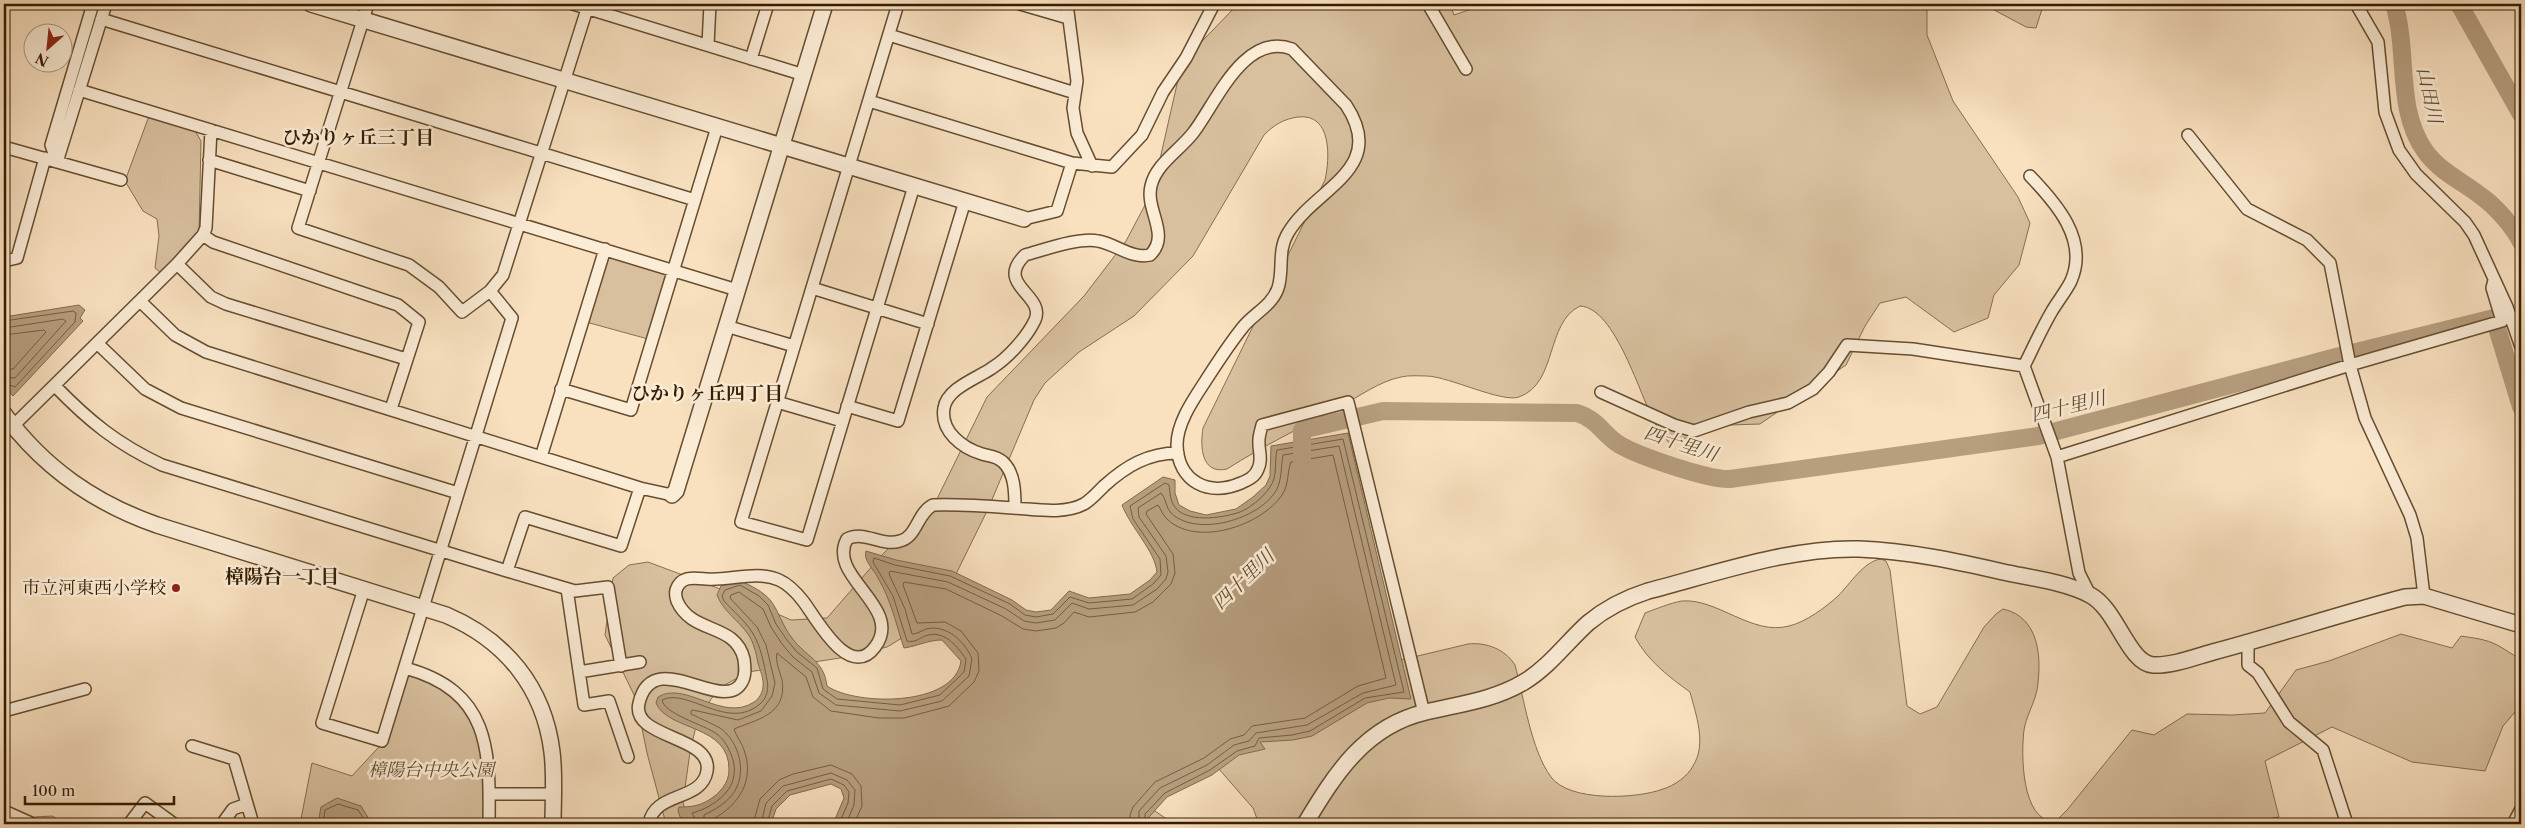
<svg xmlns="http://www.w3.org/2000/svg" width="2525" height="828" viewBox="0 0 2525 828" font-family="'Libre Caslon Text','Noto Serif JP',serif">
<rect width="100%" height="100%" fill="#f9e1c0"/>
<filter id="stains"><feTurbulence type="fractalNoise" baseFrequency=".004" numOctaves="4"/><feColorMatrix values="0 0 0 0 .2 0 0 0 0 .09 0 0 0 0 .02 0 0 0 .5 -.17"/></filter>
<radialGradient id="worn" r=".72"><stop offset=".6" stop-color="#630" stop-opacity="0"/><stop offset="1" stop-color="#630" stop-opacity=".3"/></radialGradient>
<path fill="#d8c09f" stroke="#866e50" d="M 1238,4 L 1450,4 L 1454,15 L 1486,4 L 1927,4 L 1927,35 L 1953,101 L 2018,197 L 2030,223 L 2019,265 L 1994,295 L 1988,318 L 1954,332 L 1906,297 L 1880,303 L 1865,326 L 1846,365 L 1760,424 L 1730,425 L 1669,443 C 1665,437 1659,431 1656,425 C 1640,397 1616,308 1580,306 C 1545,323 1558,383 1519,397 C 1502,403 1450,377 1427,376 C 1419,376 1409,375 1401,377 C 1380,381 1358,397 1340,407 C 1302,427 1263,446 1227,469 C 1201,475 1200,446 1203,428 L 1325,180 C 1330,158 1332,113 1298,117 C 1284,119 1275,124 1264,135 L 1193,256 L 1134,316 L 1079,352 L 1045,383 L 1034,400 L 988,509 L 956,574 L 922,626 L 887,647 L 840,658 L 748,672 L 723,686 L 711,699 L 696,726 L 690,752 L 683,802 L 688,824 L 666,824 L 647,753 L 636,699 L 605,635 L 613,578 L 629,565 L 648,562 L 731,593 L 791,620 L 827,618 L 881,556 L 937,499 L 987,397 L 1084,296 L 1126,241 L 1153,190 L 1182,62 Z
M 1983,4 L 2046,4 L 2043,6 L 2036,28 L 2026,27 Z
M 149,116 L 194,129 L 201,141 L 199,234 L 161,273 L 155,268 L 159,236 L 157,219 L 143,211 L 125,181 Z
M 610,256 L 665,273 L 667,277 L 648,339 L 586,322 L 606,258 Z
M 1881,559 L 1886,561 L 1890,570 L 1907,706 L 1920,714 L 1937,707 L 1984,627 L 1996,614 L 2003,609 C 2040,617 2042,659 2037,690 C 2034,704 2026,717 2024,730 C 2021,754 2021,821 2055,822 L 2067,810 L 2132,730 L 2154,735 L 2187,714 L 2232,715 L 2265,713 L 2296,670 L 2329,661 L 2401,634 L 2452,648 L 2461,636 C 2473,638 2486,639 2497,645 C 2505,649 2512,655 2521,659 L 2521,705 L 2503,726 L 2485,771 L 2412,762 L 2332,727 L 2265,761 L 2279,817 L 2240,824 L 1259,824 L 1253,808 L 1183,728 L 1380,665 L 1468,644 C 1486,642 1505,649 1515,665 C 1524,698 1531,750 1551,777 C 1569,802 1637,799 1663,789 C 1674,786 1688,776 1693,766 C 1707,744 1696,715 1690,692 C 1669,677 1647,660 1635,637 L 1645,613 C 1656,609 1670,603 1682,601 C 1717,598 1752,636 1789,626 C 1806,622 1826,607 1838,596 C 1850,584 1864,561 1881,559 Z
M 411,674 L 440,686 L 465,709 L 482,743 L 485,824 L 300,824 L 312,763 L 352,776 L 388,737 L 407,676 Z
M 1152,809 L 1174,824 L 1131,824 Z
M 52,816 L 68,824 L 23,824 L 35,817 Z"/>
<path fill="#b69e7f" stroke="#826a4c" d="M 79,305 L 85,310 L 80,318 L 83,321 L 13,396 L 4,386 L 4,317 Z
M 1348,433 L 1411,699 L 1389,698 L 1367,703 L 1312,736 L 1293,740 L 1260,742 L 1265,749 L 1239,755 L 1212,775 L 1167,797 L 1149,817 L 1150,824 L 833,824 L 844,798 L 841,789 L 831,784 L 790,795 L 776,809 L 771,824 L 698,824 L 680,817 L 678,810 L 679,807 C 691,807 699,806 709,800 C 720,793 729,783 729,770 C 730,724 667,731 656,703 L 658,697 C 685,680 723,723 754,702 C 759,699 763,692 763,686 C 764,679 760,670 758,663 C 756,653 754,643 748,634 C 738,620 723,611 717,595 L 721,586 L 739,580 C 751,586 763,591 771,601 C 778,610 783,627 792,638 C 806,657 824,660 827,686 C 856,706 955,707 961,661 L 942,640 C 928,640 918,646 904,648 C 896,624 891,600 878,578 C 874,569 863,561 866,551 L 896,560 L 952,571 L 1012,600 L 1026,610 L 1036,612 L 1051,610 L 1069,591 L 1089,598 L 1130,594 L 1150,580 L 1157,572 C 1155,551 1131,528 1122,505 L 1163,477 L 1175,480 L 1175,493 L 1179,505 L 1190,511 L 1206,515 L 1236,509 L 1253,497 L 1266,485 L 1270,476 L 1271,446 Z
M 337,798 L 361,806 L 372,824 L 318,824 L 321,807 Z"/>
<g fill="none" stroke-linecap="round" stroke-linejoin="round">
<path stroke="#755d40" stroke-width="1" d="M 4,321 L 73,311 L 76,313 L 75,322 L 15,387 L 4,383
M 4,328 L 63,319 L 66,321 L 15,378 L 4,377
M 4,335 L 44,330 L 46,332 L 13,369 L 4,369
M 323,824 L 325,810 L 338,804 L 358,810 L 367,824
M 698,824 L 692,813 C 705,810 720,801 728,790 C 734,782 736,770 733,760 C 730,750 725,740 717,734 C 705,725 664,714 662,700 C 687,687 728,732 760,704 C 767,698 769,688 767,680 C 764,664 761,646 752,632 C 745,621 733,611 724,601 L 722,596 L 725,590 L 740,585 L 759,596 L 768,605 L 776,624 L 787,640 L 797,652 L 817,668 L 823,689 L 837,699 L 900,705 L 940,695 L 964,672 L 966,659 C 957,646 944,629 925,636 C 919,639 914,643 907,641 L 893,596 L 873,562 L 874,558 L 895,565 L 950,576 L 1010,604 L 1025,615 L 1036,617 L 1053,614 L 1070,597 L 1089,603 L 1132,599 L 1153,584 L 1161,575 L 1160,559 L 1133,519 L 1130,506 L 1165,483 L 1169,485 C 1170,492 1170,501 1175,507 C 1186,523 1221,518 1237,513 C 1248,510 1264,497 1270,487 C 1278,476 1274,462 1277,450 L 1343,439 L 1404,692 L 1365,698 L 1310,731 L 1292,735 L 1259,738 L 1255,746 L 1237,751 L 1210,770 L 1165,793 L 1145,814 L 1145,824
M 704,824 L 704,815 C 714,810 725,804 732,795 C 748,775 740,742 720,728 C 711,723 701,719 691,714 L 691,711 L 693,710 L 738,720 L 761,711 L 772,696 L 775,683 L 766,645 L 757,627 L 730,598 L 731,595 L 739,592 L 763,609 L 771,627 L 782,644 L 793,657 L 812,672 L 819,693 L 836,705 L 900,711 L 942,701 L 969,676 L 972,659 C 965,641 946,624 926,629 C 921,631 917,634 912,634 L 905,609 L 889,574 L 890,571 L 948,582 L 1006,609 L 1024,621 L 1036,623 L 1055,620 L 1072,603 L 1089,609 L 1133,605 L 1157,589 L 1166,579 L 1168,572 L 1166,556 L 1139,517 L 1138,508 L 1161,493 C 1166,498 1166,508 1171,513 C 1197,538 1261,519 1277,489 C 1282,478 1281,466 1283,455 L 1339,446 L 1396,685 L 1363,693 L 1307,725 L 1256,733 L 1249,741 L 1234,745 L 1207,765 L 1160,788 L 1139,811 L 1139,824
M 712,824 L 713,819 C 739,805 755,780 744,750 C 742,743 736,736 734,729 C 755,720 788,715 782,680 C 780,672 775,661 777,653 L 806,677 L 813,697 L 831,711 L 879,718 L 904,718 L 949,706 L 974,682 L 979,671 L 978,653 L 961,631 L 945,622 L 917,623 L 903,585 L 904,582 L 946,589 L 1002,616 L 1023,629 L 1036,631 L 1056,628 L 1064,623 L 1074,612 L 1089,617 L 1135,612 L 1153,602 L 1171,584 L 1175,573 L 1173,554 L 1146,514 L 1147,511 L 1158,505 C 1161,509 1162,514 1166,518 C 1195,548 1261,526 1282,495 C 1289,485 1287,472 1291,462 L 1333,455 L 1386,678 L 1358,686 L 1305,718 L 1252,726 L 1244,735 L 1230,739 L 1204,758 L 1155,782 L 1133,807 L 1130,815 L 1131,824
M 753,824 L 760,799 L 779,780 L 793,774 L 831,765 L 852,774 L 861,786 L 862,806 L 854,824
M 761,824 L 766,803 L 783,786 L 831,773 L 847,780 L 855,790 L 854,805 L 846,824
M 767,824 L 772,806 L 787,791 L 831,779 L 844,785 L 849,792 L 848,803 L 839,824"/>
<path stroke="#b69e7f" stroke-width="18" d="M 2394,4 C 2409,51 2395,109 2425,151 C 2440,172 2462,181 2481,196 C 2496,207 2513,226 2521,242
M 2459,4 L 2521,114
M 1302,463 L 1302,430 L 1383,411 L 1577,413 C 1599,420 1602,434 1620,445 C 1639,456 1708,480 1730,479 L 2038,436 L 2336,357 L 2494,318 L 2521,407"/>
<g stroke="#654d30" stroke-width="14">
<path id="minor" d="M 368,4 L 298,228 L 409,265 L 439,287 L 462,312 L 490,291 L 503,275 L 587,9 L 591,4
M 573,4 L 804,75
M 898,4 L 741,522 L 807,540 L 914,186
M 1020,4 L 1068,18
M 1067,4 L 1077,81 L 1073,108 L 1077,133 L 1092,166
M 1428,4 L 1466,69
M 2356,4 L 2378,42 L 2385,112 L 2399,150 L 2416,174 L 2465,222 L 2474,235 L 2507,307 L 2521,347
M 101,19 L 695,200
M 889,35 L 1075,93
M 708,45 L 710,4
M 751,59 L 768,4
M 79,90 L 737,290
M 869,101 L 1072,163 L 1112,167 L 1142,135 L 1163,92 L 1186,58 L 1214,4
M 2188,135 L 2247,209 L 2307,240 L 2330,263 L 2350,365 L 2365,418 L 2410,515 L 2417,538 L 2424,596
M 4,147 L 121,180
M 209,160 L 310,191
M 57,162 L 51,145 L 93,4
M 57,162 L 106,4
M 2030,176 C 2056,203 2089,240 2071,281 C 2066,291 2058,301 2052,311 C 2042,328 2033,348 2024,366 L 2057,457 L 2079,573 L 2090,595
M 1024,219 L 1057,211 L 1072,163
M 203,235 L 213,242 L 398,305 L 419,322 L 391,409
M 4,261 L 17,258 L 45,158
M 177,264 L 211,297 L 226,304 L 406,359
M 812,288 L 928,324
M 140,301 L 175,335 L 206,352 L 640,488 L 672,495
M 726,326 L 794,346
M 97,343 L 145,389 L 181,408 L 458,493
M 55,386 C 89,421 117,444 162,465 L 507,571 L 525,517 L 621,546 L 640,488
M 561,389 L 631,410 L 717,127
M 1601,392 L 1674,425 L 1694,431 L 1749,412 L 1788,403 L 1813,389 L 1829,372 L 1847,345 L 1913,349 L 2024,366
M 777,402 L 842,421
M 847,406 L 898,421 L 965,201
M 13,426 L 177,264 L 203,235 L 206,228 L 211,130
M 541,457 L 605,249
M 2057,457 L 2350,365 L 2502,321 L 2492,288 L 2494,280
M 1015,508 C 1015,493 1015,473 1003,462 C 997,456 989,456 982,454 C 962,448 940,431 944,408 C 947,388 978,378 992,368 C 1008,358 1027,337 1035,320 C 1046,295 994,285 1025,255 C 1044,250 1079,237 1098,241 C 1116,244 1131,259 1150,255 C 1171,235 1145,210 1151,186 C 1156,164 1179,151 1193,133 C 1215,105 1244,31 1292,49 L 1346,105 C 1389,170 1314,188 1288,233 C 1277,251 1284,270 1278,288 C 1272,306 1253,314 1243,327 C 1230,343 1219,360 1208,377 C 1196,396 1177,421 1177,445 C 1178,482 1209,497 1241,483 C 1248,480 1255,477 1258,469 C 1263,459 1258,450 1259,440 C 1259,435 1261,430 1262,425 L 1348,402 L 1424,713
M 507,571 L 575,591 L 608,587 L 621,666
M 364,589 L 322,723 L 382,741 L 512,318 L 490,291
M 567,589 L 584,705 L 609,701 L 628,757
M 2248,643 L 2248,665 L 2258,673 L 2289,722 L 2323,750 L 2347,824
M 405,668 C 490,691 490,749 489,824
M 579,672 L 640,662
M 4,711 L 85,689
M 192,746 L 234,759 L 253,824
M 490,794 L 553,794
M 4,811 L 33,824
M 129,824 L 145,803 L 174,824
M 222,824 L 233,809 L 247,804
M 649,824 C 654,791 702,802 707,771 C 713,735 630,739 639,703 C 653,644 724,716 742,682 C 746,675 745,667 744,659 C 735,622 692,635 677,601 C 676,598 675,594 676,590 C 681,575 695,578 707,579 C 729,581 757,570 779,580 C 788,584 796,592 803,601 C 815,616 849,682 875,647 C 905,607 826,577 847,539 C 865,530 881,547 900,541 C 917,537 917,513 933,505 C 959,504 986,506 1013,508 C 1034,509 1063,515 1084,504 C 1091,500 1098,492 1104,486 C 1126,466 1148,453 1178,453
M 2513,824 L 2521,809"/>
</g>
<g stroke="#654d30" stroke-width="18">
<path id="tertiary" d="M 311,4 L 1024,219
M 4,414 C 44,468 94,503 157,525 L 446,615 C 505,640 544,687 552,752 C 555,776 553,800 553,824
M 672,495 L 676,491 L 825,4
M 1305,824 C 1335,774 1365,726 1426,712 C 1460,704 1494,700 1524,682 C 1549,667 1567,642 1588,623 C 1606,608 1626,598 1648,591 C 1714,574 1790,547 1859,549 C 1908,551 1956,561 2003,572 C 2031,578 2065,582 2090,595 C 2117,609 2128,663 2153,665 C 2172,666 2195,657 2213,652 C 2277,635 2340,614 2405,597 L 2424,596 L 2521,625"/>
</g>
<use href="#minor" stroke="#fbecd6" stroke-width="11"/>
<use href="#tertiary" stroke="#fbecd6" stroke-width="15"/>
</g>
<circle fill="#8f2418" stroke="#fbecd6" stroke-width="2" cx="176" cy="588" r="5"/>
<g text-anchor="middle" stroke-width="5" stroke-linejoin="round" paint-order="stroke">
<g font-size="18" fill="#341c00" stroke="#fbecd6" text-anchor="end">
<text x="166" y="594">市立河東西小学校</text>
</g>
<g font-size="18" font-style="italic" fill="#654d30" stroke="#fbecd6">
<text x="431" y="776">樟陽台中央公園</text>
</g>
<g font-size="19" font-style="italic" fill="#624a2c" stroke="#fbecd6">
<text transform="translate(2430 95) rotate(78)" y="7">山田川</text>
<text transform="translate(2068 406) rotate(-14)" y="7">四十里川</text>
<text transform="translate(1681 443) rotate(18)" y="7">四十里川</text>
<text transform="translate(1243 579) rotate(-44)" y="7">四十里川</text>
</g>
<g font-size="19" font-weight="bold" fill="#341c00" stroke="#fbecd6">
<text x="358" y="144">ひかりヶ丘三丁目</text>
<text x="707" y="400">ひかりヶ丘四丁目</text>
<text x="282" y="583">樟陽台一丁目</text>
</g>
</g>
<rect width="2525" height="828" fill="none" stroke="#f9e1c0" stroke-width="20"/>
<rect x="5" y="5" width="2515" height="818" fill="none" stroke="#341c00" stroke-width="2.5"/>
<rect x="10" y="10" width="2505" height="808" fill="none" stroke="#341c00"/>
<g transform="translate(48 48) rotate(207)"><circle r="24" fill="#fbecd6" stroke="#ab9980"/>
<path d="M0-4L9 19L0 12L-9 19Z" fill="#8f2418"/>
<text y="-8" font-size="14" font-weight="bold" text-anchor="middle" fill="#341c00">N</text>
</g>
<path d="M25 796v8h149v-8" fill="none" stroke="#341c00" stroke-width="2.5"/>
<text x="32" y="796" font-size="15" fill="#341c00" stroke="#fbecd6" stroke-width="4" paint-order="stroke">100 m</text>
<rect width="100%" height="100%" filter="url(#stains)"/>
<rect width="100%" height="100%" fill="url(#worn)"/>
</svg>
